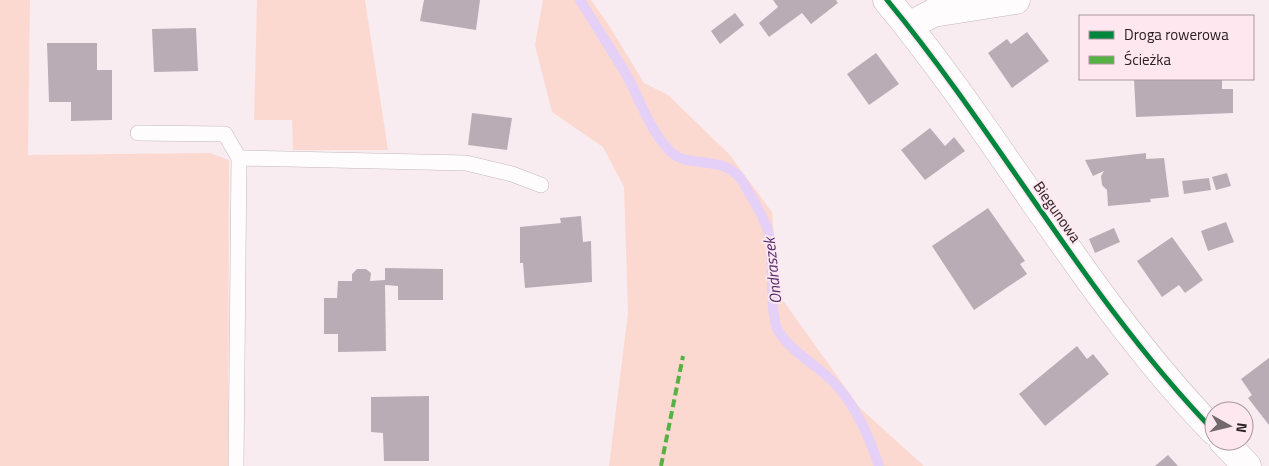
<svg xmlns="http://www.w3.org/2000/svg" width="1269" height="466" font-family="'Titillium Web',sans-serif">
<style>
.green{fill:#fbd9d0}
.lines{fill:none;stroke-linecap:round;stroke-linejoin:round}
.stream{stroke:#e5d0f8;stroke-width:10}
.building{fill:#baacb5}
.service-casing{stroke:#c3b8bc;stroke-width:16}
.minor-casing{stroke:#c3b8bc;stroke-width:29}
.service{stroke:#fefcfd;stroke-width:15}
.minor{stroke:#fefcfd;stroke-width:28}
.quiet{stroke:#56b145;stroke-width:4;stroke-dasharray:8 4;stroke-linecap:butt}
.cycleway-casing{stroke:#fee7ef;stroke-width:8}
.cycleway{stroke:#00873e;stroke-width:5}
.labels{text-anchor:middle;stroke-width:4;stroke-linejoin:round;paint-order:stroke}
.street-label{font-size:15px;fill:#2b2124;stroke:#fee7ef}
.water-label{font-size:16px;font-style:italic;fill:#513070;stroke:#fee7ef}
</style>
<rect width="100%" height="100%" fill="#f9ecf0"/>
<g class="green">
<path d="M 0,0 L 30,0 L 28,155 L 210,153 L 229,160 L 228,466 L 0,466 Z"/>
<path d="M 257,0 L 365,0 L 388,150 L 293,150 L 292,120 L 254,120 Z"/>
<path d="M 543,0 L 591,0 L 608,24 L 644,83 L 668,95 L 729,154 L 772,212 L 779,295 L 860,408 L 924,466 L 609,466 L 628,313 L 624,187 L 603,147 L 552,112 L 535,45 Z"/>
</g>
<g class="lines">
<path class="stream" d="M 580,0 C 595,25 611,49 626,74 C 640,99 650,132 671,152 C 689,170 726,152 744,184 C 752,198 764,216 768,231 C 775,255 768,316 779,332 C 794,355 820,366 837,386 C 857,409 870,438 879,466"/>
</g>
<g class="building">
<path d="M 424,0 L 480,0 L 476,30 L 420,21 Z"/>
<path d="M 773,0 L 836,0 L 838,3 L 811,24 L 802,13 L 769,37 L 759,23 L 778,7 Z"/>
<path d="M 735,13 L 744,25 L 720,44 L 711,31 Z"/>
<path d="M 196,28 L 198,71 L 154,72 L 152,29 Z"/>
<path d="M 1027,32 L 1049,61 L 1012,88 L 988,53 L 1007,39 L 1011,44 Z"/>
<path d="M 47,43 L 97,43 L 97,70 L 112,70 L 112,120 L 71,121 L 71,102 L 49,102 Z"/>
<path d="M 876,53 L 899,84 L 869,105 L 847,74 Z"/>
<path d="M 1134,79 L 1222,79 L 1222,89 L 1233,89 L 1233,113 L 1136,117 Z"/>
<path d="M 472,113 L 512,118 L 507,150 L 468,145 Z"/>
<path d="M 930,128 L 945,146 L 954,137 L 965,151 L 925,180 L 901,150 Z"/>
<path d="M 1146,153 L 1146,159 L 1164,158 L 1169,197 L 1150,199 L 1151,202 L 1108,206 L 1107,190 L 1102,185 L 1101,176 L 1104,171 L 1093,176 L 1085,160 Z"/>
<path d="M 1227,173 L 1231,186 L 1216,190 L 1212,177 Z"/>
<path d="M 1209,178 L 1211,190 L 1184,194 L 1182,181 Z"/>
<path d="M 988,208 L 1025,261 L 1020,264 L 1027,274 L 974,310 L 932,246 Z"/>
<path d="M 581,216 L 583,242 L 591,241 L 592,282 L 525,288 L 523,263 L 520,263 L 520,227 L 561,223 L 560,218 Z"/>
<path d="M 1226,222 L 1234,242 L 1208,251 L 1201,231 Z"/>
<path d="M 1114,228 L 1120,242 L 1095,253 L 1089,239 Z"/>
<path d="M 1172,237 L 1203,280 L 1185,293 L 1179,285 L 1162,297 L 1137,261 Z"/>
<path d="M 385,268 L 443,269 L 443,300 L 398,300 L 398,286 L 385,285 L 386,351 L 338,352 L 338,334 L 324,334 L 324,298 L 337,298 L 338,281 L 352,281 L 352,274 L 357,269 L 366,269 L 371,273 L 370,281 L 385,280 Z"/>
<path d="M 1077,346 L 1087,359 L 1093,354 L 1109,374 L 1045,426 L 1019,394 Z"/>
<path d="M 1269,358 L 1269,425 L 1248,398 L 1252,395 L 1241,379 Z"/>
<path d="M 429,396 L 429,461 L 384,461 L 383,433 L 371,432 L 371,397 Z"/>
<path d="M 1168,455 L 1178,466 L 1155,466 Z"/>
</g>
<g class="lines">
<defs>
<g id="service">
<path d="M 138,133 L 225,134 L 239,158 L 236,466"/>
<path d="M 239,158 L 466,163 L 512,174 L 541,185"/>
</g>
<g id="minor">
<path d="M 887,0 C 1002,139 1088,301 1214,431"/>
<path d="M 909,26 L 933,13 L 1016,0"/>
<path d="M 1223,441 L 1247,466"/>
</g>
</defs>
<use href="#service" class="service-casing"/>
<use href="#minor" class="minor-casing"/>
<use href="#service" class="service"/>
<use href="#minor" class="minor"/>
<path class="quiet" d="M 661,466 L 683,356"/>
<defs>
<path id="cycleway" d="M 887,0 C 1002,139 1088,301 1214,431"/>
</defs>
<use href="#cycleway" class="cycleway-casing"/>
<use href="#cycleway" class="cycleway"/>
</g>
<g class="labels">
<g class="street-label">
<text transform="translate(1057 212) rotate(55)" y="5">Biegunowa</text>
</g>
<g class="water-label">
<text transform="translate(772 271) rotate(-96)" y="6">Ondraszek</text>
</g>
</g>
<rect x="1079" y="15" width="175" height="65" fill="#fee7ef" stroke="#aa989e"/>
<rect x="1089" y="31" width="25" height="8" fill="#00873e" stroke="#aa989e"/>
<text x="1124" y="40" font-size="15" fill="#2b2124">Droga rowerowa</text>
<rect x="1089" y="56" width="25" height="8" fill="#56b145" stroke="#aa989e"/>
<text x="1124" y="65" font-size="15" fill="#2b2124">Ścieżka</text>
<g transform="translate(1229 426) rotate(98)"><circle r="24" fill="#fee7ef" stroke="#aa989e"/>
<path d="M0-4L9 19L0 12L-9 19Z" fill="#73686b"/>
<text y="-8" font-size="14" font-weight="bold" text-anchor="middle" fill="#2b2124">N</text>
</g>
</svg>
